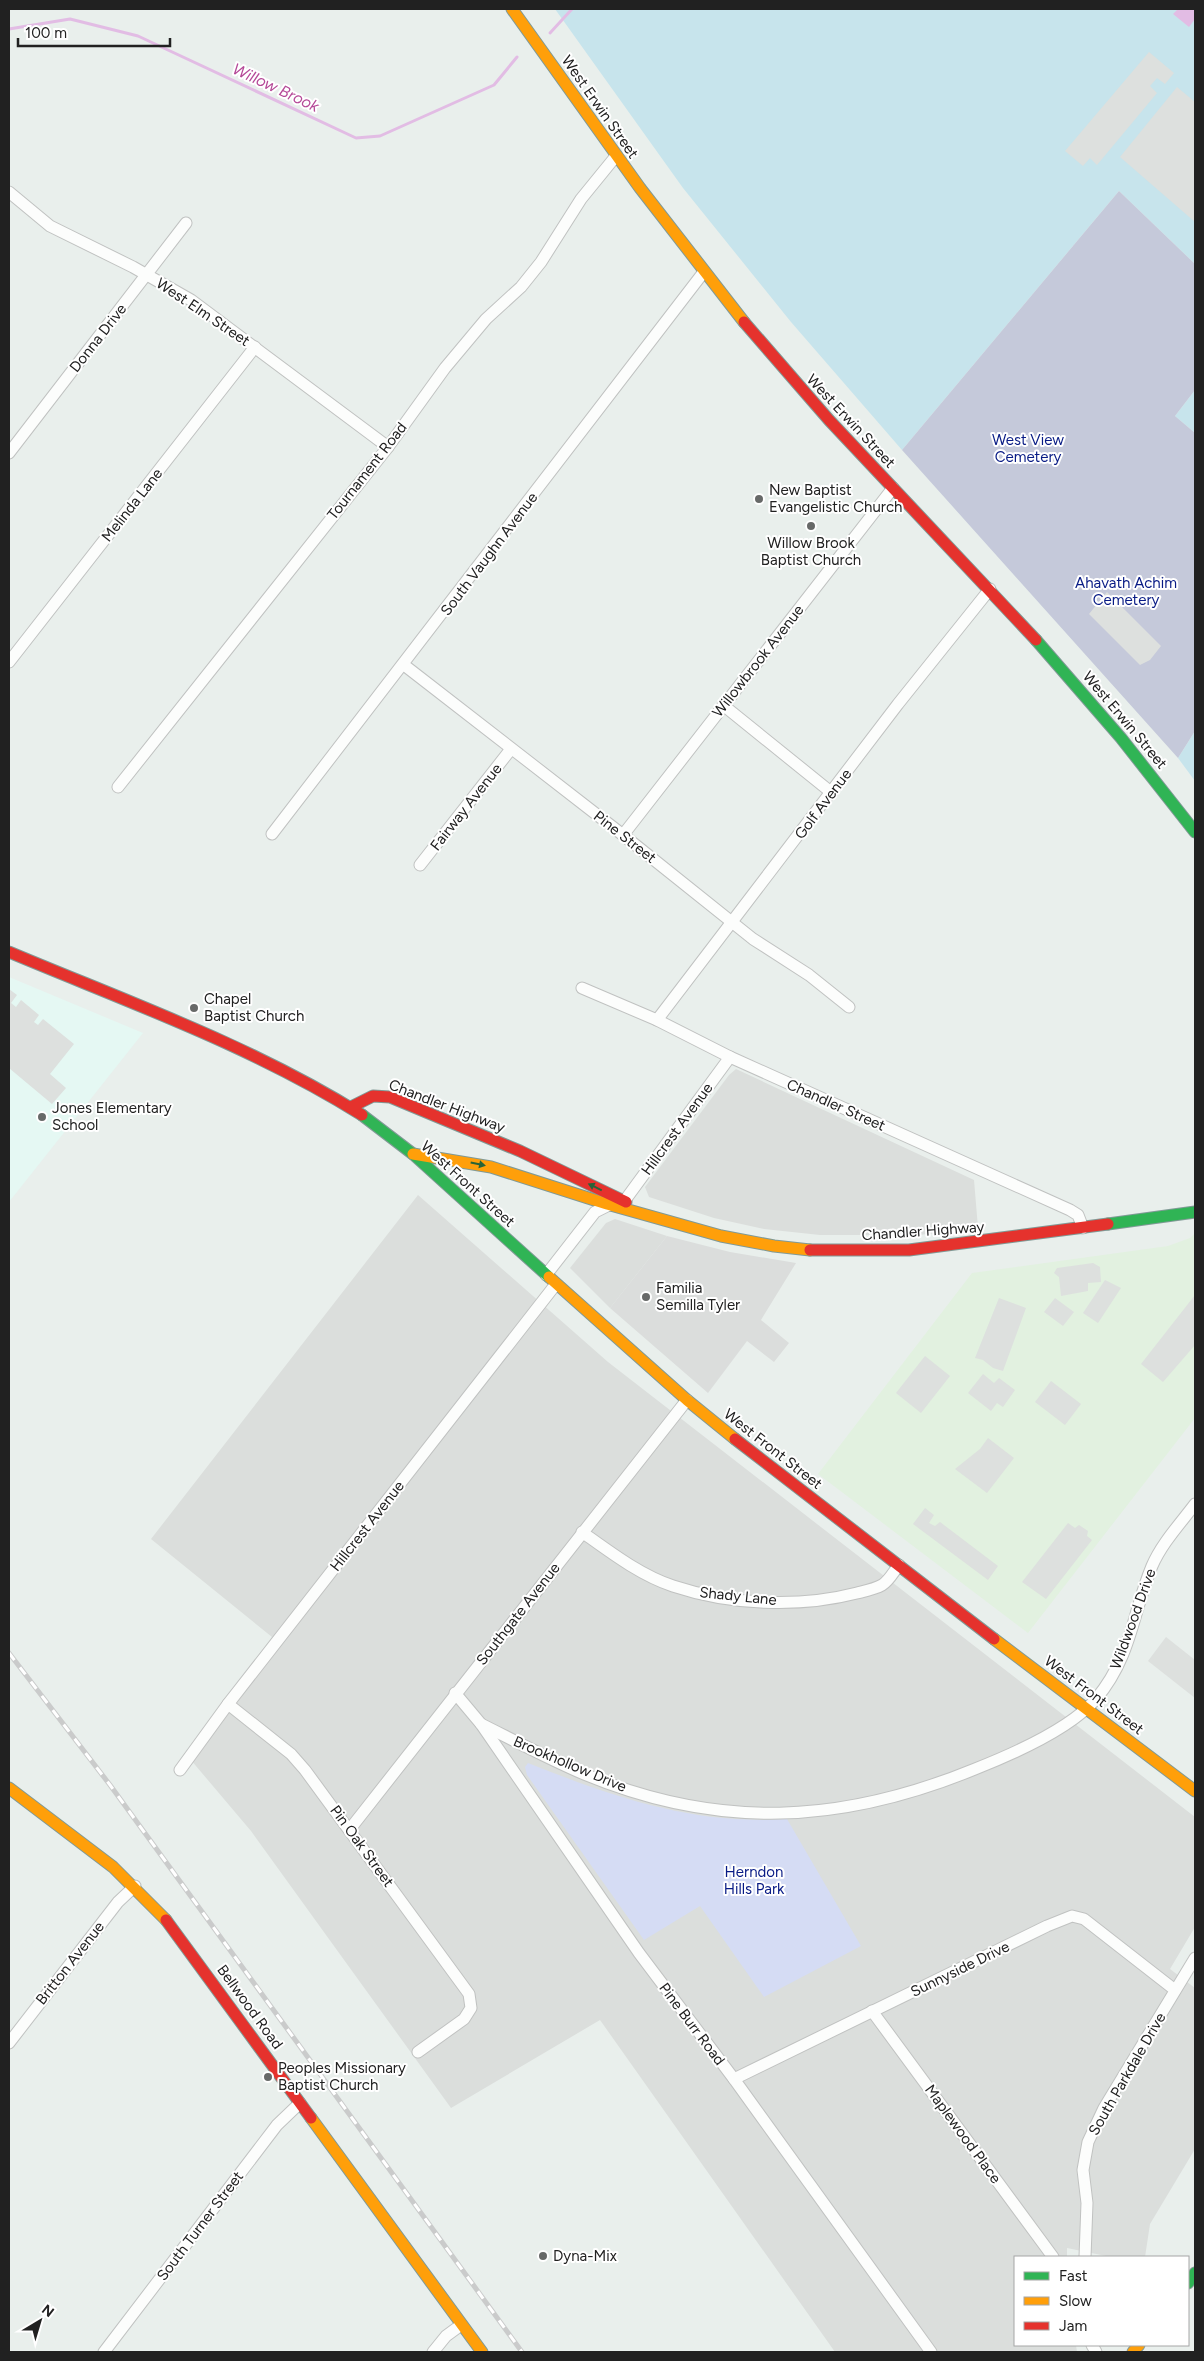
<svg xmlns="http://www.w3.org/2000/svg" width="1204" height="2361" font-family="Figtree,sans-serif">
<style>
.residential{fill:#dbdedc}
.commercial{fill:#e2f1e0}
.education{fill:#e5f8f3}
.religious{fill:#dbdddc}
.grass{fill:#c7e4ec}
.cemetery{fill:#c5c9da}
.park{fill:#d5dcf4}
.parking{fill:#dde0de}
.water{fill:#e2bce4}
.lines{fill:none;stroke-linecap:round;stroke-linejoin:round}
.stream{stroke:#e2bce4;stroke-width:3}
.street-casing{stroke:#c0c2c1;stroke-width:13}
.fast-casing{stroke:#809a96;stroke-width:13}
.slow-casing{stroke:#809a96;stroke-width:13}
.jam-casing{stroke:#809a96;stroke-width:13}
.street{stroke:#fcfdfc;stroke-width:11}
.fast{stroke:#30b455;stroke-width:11}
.slow{stroke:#ff9f0a;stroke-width:11}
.jam{stroke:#e5322d;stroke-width:11}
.rail-casing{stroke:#cacbcb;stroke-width:5}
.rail{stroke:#fff;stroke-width:3;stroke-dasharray:9;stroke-linecap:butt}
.oneway{fill:#286338}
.poi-dot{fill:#676968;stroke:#fff;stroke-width:2}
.labels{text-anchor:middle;stroke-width:4;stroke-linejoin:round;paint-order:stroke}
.street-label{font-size:15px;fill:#212121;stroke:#fff}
.park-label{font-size:15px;fill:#081b85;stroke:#fff}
.poi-label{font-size:15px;fill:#212121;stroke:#fff;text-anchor:start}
.water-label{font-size:16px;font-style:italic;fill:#b54998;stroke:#fff}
</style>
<rect width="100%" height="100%" fill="#e9efec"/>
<g class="residential">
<path d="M 736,1069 L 974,1180 L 978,1228 L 919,1235 L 820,1235 L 764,1229 L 714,1218 L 649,1197 L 645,1187 L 729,1075 Z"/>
<path d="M 418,1195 L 608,1362 L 1195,1817 L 1195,1927 L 1170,1969 L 1195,1988 L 1195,2149 L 1150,2224 L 1145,2257 L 1111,2257 L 1067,2248 L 1067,2257 L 1015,2257 L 1015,2345 L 1076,2345 L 1077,2352 L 835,2352 L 600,2020 L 451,2108 L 251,1831 L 185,1753 L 272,1637 L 151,1539 Z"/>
<path d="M 615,1219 L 667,1236 L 610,1308 L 570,1268 L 606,1223 Z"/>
</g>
<path class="commercial" d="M 1195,1233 L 1195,1418 L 1028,1633 L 818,1474 L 972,1273 L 1168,1246 L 1190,1238 Z"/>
<path class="education" d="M 9,977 L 143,1033 L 9,1202 Z"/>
<path class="religious" d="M 667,1236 L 730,1252 L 796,1263 L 761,1320 L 789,1343 L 774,1362 L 747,1341 L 708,1393 L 610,1308 Z"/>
<g class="grass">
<path d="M 555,9 L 1195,9 L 1195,264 L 1119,191 L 902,450 L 791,322 L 683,188 Z"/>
<path d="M 1195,390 L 1195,433 L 1175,416 Z"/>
<path d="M 1195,731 L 1195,781 L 1178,758 Z"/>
</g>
<path class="cemetery" d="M 1119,191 L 1195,264 L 1195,390 L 1175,416 L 1195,433 L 1195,731 L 1178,758 L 902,450 Z"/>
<path class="park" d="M 528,1763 C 614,1797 692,1825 787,1819 L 861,1946 L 764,1997 L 700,1906 L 644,1940 L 527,1775 L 525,1767 Z"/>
<g class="parking">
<path d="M 1149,52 L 1174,73 L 1165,84 L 1157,78 L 1150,86 L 1157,93 L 1097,165 L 1090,158 L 1083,166 L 1065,151 Z"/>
<path d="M 1177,87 L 1195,102 L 1195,222 L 1120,157 Z"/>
<path d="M 1107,592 L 1161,646 L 1150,660 L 1140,665 L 1089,614 Z"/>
<path d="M 9,989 L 17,995 L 11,1003 L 16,1007 L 21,1000 L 39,1015 L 34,1022 L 38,1025 L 43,1019 L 74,1044 L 50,1074 L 66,1088 L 52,1104 L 9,1068 Z"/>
<path d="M 1093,1263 L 1100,1267 L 1101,1282 L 1088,1283 L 1088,1291 L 1061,1296 L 1059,1277 L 1054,1273 L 1057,1268 Z"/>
<path d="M 1105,1280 L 1121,1288 L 1098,1323 L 1083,1313 Z"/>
<path d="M 1195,1295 L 1195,1345 L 1163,1382 L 1141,1364 Z"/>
<path d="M 999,1298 L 1026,1308 L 1003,1371 L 993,1368 L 983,1360 L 975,1358 Z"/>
<path d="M 1055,1298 L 1074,1312 L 1063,1326 L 1044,1312 Z"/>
<path d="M 925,1356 L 950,1376 L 921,1413 L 896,1393 Z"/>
<path d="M 983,1374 L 994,1383 L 999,1378 L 1015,1390 L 1003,1407 L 997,1403 L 991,1411 L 968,1393 Z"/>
<path d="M 1051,1381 L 1081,1404 L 1065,1425 L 1035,1402 Z"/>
<path d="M 988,1438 L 1014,1458 L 987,1493 L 955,1469 L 980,1449 Z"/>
<path d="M 925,1508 L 934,1515 L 929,1523 L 935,1526 L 940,1522 L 998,1566 L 988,1580 L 913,1524 Z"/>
<path d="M 1068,1523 L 1075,1528 L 1079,1525 L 1088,1531 L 1087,1536 L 1092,1540 L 1046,1599 L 1022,1582 Z"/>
<path d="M 1166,1637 L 1195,1660 L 1195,1698 L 1148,1661 Z"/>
</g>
<path class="water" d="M 1178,9 L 1195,9 L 1195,19 L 1189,27 L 1173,14 Z"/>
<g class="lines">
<g class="stream">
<path d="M 9,29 L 70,19 L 138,36 L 356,138 L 380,136 L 494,85 L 517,57"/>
<path d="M 550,33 L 572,9"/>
</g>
<defs>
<g id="street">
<path d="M 9,192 L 50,226 L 133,267 L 191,300 L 388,447"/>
<path d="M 9,453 L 186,223"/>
<path d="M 9,662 L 255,347"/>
<path d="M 404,665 L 623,835 L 753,939 L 809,975 L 849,1007"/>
<path d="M 723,705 L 832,793"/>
<path d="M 118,787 L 388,447 L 445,368 L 486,319 L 521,287 L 541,262 L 581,199 L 616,156"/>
<path d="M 272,834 L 703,273"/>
<path d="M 623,835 L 893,488"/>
<path d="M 420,865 L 511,749"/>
<path d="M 582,988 L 657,1020 L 730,1057 L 1070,1210 L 1078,1215 L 1083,1228"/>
<path d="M 657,1020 L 898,704 L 990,589"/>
<path d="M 620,1207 L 730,1057"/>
<path d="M 546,1275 L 595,1212 L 611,1204"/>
<path d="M 582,1532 C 610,1552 640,1575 673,1586 C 730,1605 799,1608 857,1593 C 865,1591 875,1589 882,1585 C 889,1581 894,1571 899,1565"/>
<path d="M 455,1693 L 481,1724 L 639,1953 L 734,2079 L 931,2352"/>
<path d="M 228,1704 L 291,1754 L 305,1770 L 469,1994 L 471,2008 L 464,2019 L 418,2052"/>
<path d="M 481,1724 C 515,1741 549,1759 584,1774 C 719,1830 841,1824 975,1769 C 1013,1754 1070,1729 1096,1699 C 1132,1656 1132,1614 1152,1566 C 1162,1543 1180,1524 1195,1504"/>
<path d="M 180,1770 L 228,1704 L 556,1284"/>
<path d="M 350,1829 L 687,1400"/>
<path d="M 872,2011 L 1053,2257"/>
<path d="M 9,2043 L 118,1902 L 135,1886"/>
<path d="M 734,2079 L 1047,1926 L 1072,1916 L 1084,1919 L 1175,1990"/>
<path d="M 1085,2257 L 1087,2203 L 1083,2170 L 1088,2142 L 1104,2108 L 1195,1958"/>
<path d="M 1092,2345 L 1096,2352"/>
<path d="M 104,2352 L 277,2125 L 300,2103"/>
<path d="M 433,2352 L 446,2336 L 461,2325"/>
</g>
<g id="fast">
<path d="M 1036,640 L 1121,738 L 1195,832"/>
<path d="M 362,1115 L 413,1154 L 549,1277"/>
<path d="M 1108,1224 L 1195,1212"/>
<path d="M 1188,2283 L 1195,2273"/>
</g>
<g id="slow">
<path d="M 512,9 L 640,188 L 744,322"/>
<path d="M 413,1154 L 491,1167 L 607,1204 L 721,1236 L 774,1246 L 810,1250"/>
<path d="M 549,1277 L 687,1400 L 735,1439"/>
<path d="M 994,1639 L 1195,1791"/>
<path d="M 9,1788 L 113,1867 L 166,1920"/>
<path d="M 311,2118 L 482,2352"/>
<path d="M 1133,2352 L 1139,2345"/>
</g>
<g id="jam">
<path d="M 744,322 L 829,420 L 1036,640"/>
<path d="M 9,952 C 128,1002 252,1046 362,1115"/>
<path d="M 351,1107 L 373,1096 L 390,1097 L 520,1151 L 626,1202"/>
<path d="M 810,1250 L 909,1250 L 1108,1224"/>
<path d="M 735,1439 L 994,1639"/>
<path d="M 166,1920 L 311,2118"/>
</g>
</defs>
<use href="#street" class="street-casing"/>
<use href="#fast" class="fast-casing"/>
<use href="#slow" class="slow-casing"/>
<use href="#jam" class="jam-casing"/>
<use href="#street" class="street"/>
<use href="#fast" class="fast"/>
<use href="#slow" class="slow"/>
<use href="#jam" class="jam"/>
<defs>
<path id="rail" d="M 9,1653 L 110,1785 L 522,2352"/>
</defs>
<use href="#rail" class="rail-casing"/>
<use href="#rail" class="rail"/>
</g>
<defs><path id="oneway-solid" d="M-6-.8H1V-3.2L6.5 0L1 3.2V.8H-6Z" transform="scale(1.25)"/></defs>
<g class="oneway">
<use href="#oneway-solid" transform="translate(478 1164) rotate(12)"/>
<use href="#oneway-solid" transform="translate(595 1187) rotate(-154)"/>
</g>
<g class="poi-dot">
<circle cx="759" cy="499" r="5"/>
<circle cx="811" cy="526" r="5"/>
<circle cx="194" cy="1008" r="5"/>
<circle cx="42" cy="1117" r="5"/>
<circle cx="646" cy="1297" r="5"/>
<circle cx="268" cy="2077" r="5"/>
<circle cx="543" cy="2256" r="5"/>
</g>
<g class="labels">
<g class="street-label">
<text transform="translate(600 107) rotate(55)" y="5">West Erwin Street</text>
<text transform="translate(203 312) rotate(34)" y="5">West Elm Street</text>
<text transform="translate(98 338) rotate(-52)" y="5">Donna Drive</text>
<text transform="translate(851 421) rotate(47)" y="5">West Erwin Street</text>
<text transform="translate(367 471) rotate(-52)" y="5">Tournament Road</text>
<text transform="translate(132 505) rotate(-52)" y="5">Melinda Lane</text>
<text transform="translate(489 554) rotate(-53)" y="5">South Vaughn Avenue</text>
<text transform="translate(758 661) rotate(-52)" y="5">Willowbrook Avenue</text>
<text transform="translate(1125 720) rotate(50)" y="5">West Erwin Street</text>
<text transform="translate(823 804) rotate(-53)" y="5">Golf Avenue</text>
<text transform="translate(466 807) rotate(-52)" y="5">Fairway Avenue</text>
<text transform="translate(625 837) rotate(38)" y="5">Pine Street</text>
<text transform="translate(836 1105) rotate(24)" y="5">Chandler Street</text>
<text transform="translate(447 1106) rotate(21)" y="5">Chandler Highway</text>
<text transform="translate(677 1129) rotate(-54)" y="5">Hillcrest Avenue</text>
<text transform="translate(468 1184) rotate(42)" y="5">West Front Street</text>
<text transform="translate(923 1231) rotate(-4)" y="5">Chandler Highway</text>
<text transform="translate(773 1449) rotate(38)" y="5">West Front Street</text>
<text transform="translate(367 1526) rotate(-52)" y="5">Hillcrest Avenue</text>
<text transform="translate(738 1596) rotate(6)" y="5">Shady Lane</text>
<text transform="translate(518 1614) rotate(-52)" y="5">Southgate Avenue</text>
<text transform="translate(1133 1619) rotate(-70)" y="5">Wildwood Drive</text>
<text transform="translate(1094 1695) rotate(37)" y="5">West Front Street</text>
<text transform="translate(570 1764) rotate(23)" y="5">Brookhollow Drive</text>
<text transform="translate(362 1846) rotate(54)" y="5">Pin Oak Street</text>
<text transform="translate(70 1963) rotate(-52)" y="5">Britton Avenue</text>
<text transform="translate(960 1969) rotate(-26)" y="5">Sunnyside Drive</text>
<text transform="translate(250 2007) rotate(54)" y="5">Bellwood Road</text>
<text transform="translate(692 2024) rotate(53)" y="5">Pine Burr Road</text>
<text transform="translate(1127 2074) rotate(-60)" y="5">South Parkdale Drive</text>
<text transform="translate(963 2134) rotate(54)" y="5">Maplewood Place</text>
<text transform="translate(200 2226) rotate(-53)" y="5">South Turner Street</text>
</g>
<g class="park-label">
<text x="1028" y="445">West View<tspan x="1028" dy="17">Cemetery</tspan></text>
<text x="1126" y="588">Ahavath Achim<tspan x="1126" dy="17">Cemetery</tspan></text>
<text x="754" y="1877">Herndon<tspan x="754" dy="17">Hills Park</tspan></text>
</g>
<g class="poi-label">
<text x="769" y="495">New Baptist<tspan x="769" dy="17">Evangelistic Church</tspan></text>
<text x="811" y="548" text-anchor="middle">Willow Brook<tspan x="811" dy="17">Baptist Church</tspan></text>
<text x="204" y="1004">Chapel<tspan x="204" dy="17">Baptist Church</tspan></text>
<text x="52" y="1113">Jones Elementary<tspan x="52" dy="17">School</tspan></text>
<text x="656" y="1293">Familia<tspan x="656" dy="17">Semilla Tyler</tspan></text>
<text x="278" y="2073">Peoples Missionary<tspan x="278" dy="17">Baptist Church</tspan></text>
<text x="553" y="2261">Dyna-Mix</text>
</g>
<g class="water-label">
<text transform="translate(276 87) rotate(25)" y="6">Willow Brook</text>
</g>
</g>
<rect width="1204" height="2361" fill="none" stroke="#212121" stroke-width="20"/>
<rect x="1014" y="2256" width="175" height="90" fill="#ffffff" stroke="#a6a6a6"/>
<rect x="1024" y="2272" width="25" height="8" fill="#30b455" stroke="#a6a6a6"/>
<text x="1059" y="2281" font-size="15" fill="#212121">Fast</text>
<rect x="1024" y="2297" width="25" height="8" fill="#ff9f0a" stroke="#a6a6a6"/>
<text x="1059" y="2306" font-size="15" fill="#212121">Slow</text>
<rect x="1024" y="2322" width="25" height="8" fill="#e5322d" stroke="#a6a6a6"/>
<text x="1059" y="2331" font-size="15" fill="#212121">Jam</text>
<g transform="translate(40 2321) rotate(38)" stroke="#ffffff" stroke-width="4" paint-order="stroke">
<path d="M0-4L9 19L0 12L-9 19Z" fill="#212121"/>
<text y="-8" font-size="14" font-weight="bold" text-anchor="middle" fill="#212121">N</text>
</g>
<path d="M18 38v8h152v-8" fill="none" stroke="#212121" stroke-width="2.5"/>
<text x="25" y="38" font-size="15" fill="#212121" stroke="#ffffff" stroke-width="4" paint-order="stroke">100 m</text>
</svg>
